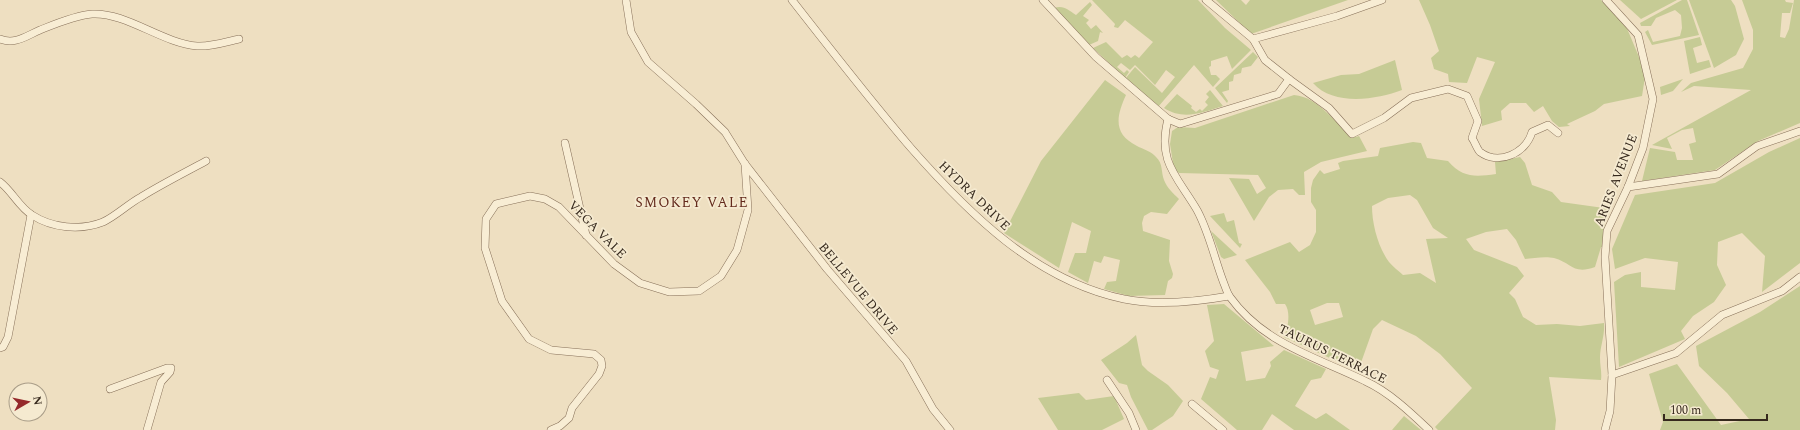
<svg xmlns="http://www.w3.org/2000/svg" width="1800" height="430" font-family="Spectral,serif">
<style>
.green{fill:#c6cb95;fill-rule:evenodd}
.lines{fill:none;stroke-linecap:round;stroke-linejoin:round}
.street-casing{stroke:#877059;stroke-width:8}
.street{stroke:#f8edd4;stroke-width:7}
.labels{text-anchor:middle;stroke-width:3.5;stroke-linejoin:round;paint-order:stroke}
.street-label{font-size:13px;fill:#36291d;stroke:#f5ead0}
.neighbourhood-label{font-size:14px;letter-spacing:1px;fill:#632a1c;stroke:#f5ead0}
</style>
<rect width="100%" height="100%" fill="#eedfc1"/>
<g class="green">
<path d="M 1092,0 L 1198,0 L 1225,28 L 1251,50 L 1232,69 L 1227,56 L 1211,61 L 1211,66 L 1209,67 L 1211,75 L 1216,75 L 1220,79 L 1213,87 L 1194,65 L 1158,107 L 1125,79 L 1135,67 L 1162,93 L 1175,77 L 1166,70 L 1155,85 L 1135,65 L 1130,70 L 1121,63 L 1117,67 L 1124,73 L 1127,70 L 1129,72 L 1125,78 L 1093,48 L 1106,42 L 1122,58 L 1127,55 L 1131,58 L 1135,55 L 1139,58 L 1153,42 L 1125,20 L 1118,28 L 1114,27 L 1115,24 Z"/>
<path d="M 1216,0 L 1241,0 L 1246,5 L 1250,0 L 1348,0 L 1251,34 Z"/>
<path d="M 1419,0 L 1601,0 L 1626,26 L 1639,57 L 1645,77 L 1642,96 L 1604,104 L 1595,111 L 1567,124 L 1570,126 L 1559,127 L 1552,121 L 1543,106 L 1534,112 L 1526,103 L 1510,103 L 1501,111 L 1502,120 L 1482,126 L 1479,99 L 1495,62 L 1477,57 L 1467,83 L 1449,82 L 1448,74 L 1434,69 L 1431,58 L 1439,51 L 1430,25 Z"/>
<path d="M 1620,0 L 1677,0 L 1641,19 Z"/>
<path d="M 1682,0 L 1687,0 L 1699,35 L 1652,45 L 1645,32 L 1648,30 L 1653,42 L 1680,36 L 1682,28 L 1681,15 L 1675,10 L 1656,18 L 1651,26 L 1641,26 L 1640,23 Z"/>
<path d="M 1689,0 L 1731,0 L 1735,6 L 1744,39 L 1736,55 L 1714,68 Z"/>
<path d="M 1742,0 L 1785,0 L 1786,2 L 1793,3 L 1790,13 L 1782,13 L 1780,37 L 1785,38 L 1789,29 L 1794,0 L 1800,0 L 1800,123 L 1758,141 L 1715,170 L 1642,181 L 1650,148 L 1675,152 L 1677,160 L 1693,160 L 1689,144 L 1696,142 L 1693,128 L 1682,130 L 1667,138 L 1672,149 L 1652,145 L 1751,90 L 1694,86 L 1681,92 L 1691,83 L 1743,68 L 1753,49 L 1753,30 Z"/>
<path d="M 1090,2 L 1092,5 L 1083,16 L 1089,20 L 1086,23 L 1091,29 L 1096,25 L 1103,33 L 1100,32 L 1098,41 L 1089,45 L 1054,8 C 1064,5 1068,10 1076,15 Z"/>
<path d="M 1700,37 L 1702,45 L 1693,48 L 1697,63 L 1709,60 L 1711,67 L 1690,74 L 1684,41 Z"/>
<path d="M 1253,52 L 1258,57 L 1251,66 L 1242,68 L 1241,73 L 1234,75 L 1233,81 L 1229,82 L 1229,90 L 1222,92 L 1228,101 L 1227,103 L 1215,88 Z"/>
<path d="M 1395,60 L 1402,90 C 1376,100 1333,106 1313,83 L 1341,75 L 1359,74 Z"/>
<path d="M 1683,79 L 1673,91 L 1661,95 L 1660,87 Z"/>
<path d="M 1105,80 L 1126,95 C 1116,117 1113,134 1137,146 C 1143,149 1152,152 1156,157 C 1163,163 1161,172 1164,180 C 1167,188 1173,193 1179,199 L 1167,214 L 1151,212 L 1144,216 L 1142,223 L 1143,231 L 1170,240 L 1169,261 L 1173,274 L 1172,278 L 1168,281 L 1165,295 L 1129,296 L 1104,289 L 1107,282 L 1116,281 L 1120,260 L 1104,256 L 1101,263 L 1094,261 L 1088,283 L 1068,272 L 1075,253 L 1086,253 L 1091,231 L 1072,222 L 1059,268 L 1004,233 L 1041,161 Z"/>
<path d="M 1210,90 L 1223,106 C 1203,112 1184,121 1164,108 L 1177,94 L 1192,106 L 1191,108 L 1196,112 L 1200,109 L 1202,111 L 1208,105 L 1205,102 L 1209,97 L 1206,94 Z"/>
<path d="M 1294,95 C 1320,97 1334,125 1356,137 L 1359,136 L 1367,151 L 1321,162 L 1304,172 L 1305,195 L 1299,195 L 1293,189 L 1278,190 L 1269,197 L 1254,221 L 1229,178 L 1249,179 L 1257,194 L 1266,188 L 1258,175 L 1179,173 L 1174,170 L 1170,144 L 1172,131 L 1178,127 L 1195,128 Z"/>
<path d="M 1800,138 L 1800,263 L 1762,292 L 1765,256 L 1742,233 L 1718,242 L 1717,265 L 1726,285 L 1714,302 L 1693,316 L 1681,331 L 1685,339 L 1619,367 L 1614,282 L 1625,275 L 1641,272 L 1641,287 L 1675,290 L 1678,262 L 1645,258 L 1615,269 L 1612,249 L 1635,195 L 1715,183 L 1769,152 Z"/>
<path d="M 1413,142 L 1421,143 L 1427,158 L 1448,161 C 1463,178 1475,177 1496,174 L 1495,162 L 1520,157 L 1525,163 L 1532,185 L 1552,192 L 1561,202 L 1611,209 C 1604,222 1602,232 1606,247 L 1601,247 L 1595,267 C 1573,275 1572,263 1554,258 C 1546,256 1533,258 1525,259 L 1516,240 L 1507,229 L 1486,232 L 1466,239 L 1474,250 L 1517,267 L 1524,276 L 1509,293 L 1515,299 L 1523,317 L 1536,325 L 1557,324 L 1580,326 L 1604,323 C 1605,336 1600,346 1600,358 C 1600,366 1602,372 1601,380 L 1549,377 L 1556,420 L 1555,430 L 1438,430 L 1435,427 L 1472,388 L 1440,354 L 1416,336 L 1382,320 L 1373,329 L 1358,371 L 1284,337 C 1288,328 1291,312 1285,304 L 1276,304 L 1270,292 L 1245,260 L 1290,242 L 1299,252 L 1310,245 L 1316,232 L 1316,210 L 1311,202 L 1311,188 L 1313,180 L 1320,170 L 1324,174 L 1340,169 L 1338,163 L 1343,161 L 1378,156 L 1380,148 ZM 1410,195 L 1417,200 L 1433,228 L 1448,238 L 1426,239 L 1436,283 L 1420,273 L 1403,275 C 1399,271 1393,267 1389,262 C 1378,247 1372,224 1372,206 L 1388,198 ZM 1327,303 L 1339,303 L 1343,317 L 1315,325 L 1310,310 Z"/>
<path d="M 1224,213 L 1227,222 L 1234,220 L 1239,243 L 1242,244 L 1240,248 L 1210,216 Z"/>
<path d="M 1211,231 L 1237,255 L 1224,259 L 1221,257 Z"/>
<path d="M 1800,286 L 1800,430 L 1660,430 L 1663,422 L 1649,374 L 1677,364 L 1721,425 L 1749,419 L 1727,393 L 1699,366 L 1696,346 L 1760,312 Z"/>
<path d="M 1224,304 L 1274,346 L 1241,352 L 1246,381 L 1265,378 L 1271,366 L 1270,362 L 1284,350 L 1326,369 L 1321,378 L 1311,380 L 1295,406 L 1316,419 L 1326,413 L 1350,430 L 1294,430 L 1272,414 L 1262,430 L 1237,430 L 1201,399 L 1210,377 L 1216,379 L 1219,370 L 1210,367 L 1205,351 L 1214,341 L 1207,305 Z"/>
<path d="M 1136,335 L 1142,365 L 1148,371 L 1168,385 L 1183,401 L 1173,416 L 1152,430 L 1148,430 L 1131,397 L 1127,385 L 1119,383 L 1101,360 L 1127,343 Z"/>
<path d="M 1079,393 L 1086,400 L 1114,396 L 1124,419 L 1102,430 L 1058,430 L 1038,398 Z"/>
<path d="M 1404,416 L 1421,430 L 1392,430 Z"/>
</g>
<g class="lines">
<defs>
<g id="street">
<path d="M 626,0 L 631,32 L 648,62 L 696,104 L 725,132 L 745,164 L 827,269 L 906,361 L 933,409 L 950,430"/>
<path d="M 792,0 C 831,50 870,100 911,148 C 968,213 1036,281 1124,299 C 1158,306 1195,302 1229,296"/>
<path d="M 1043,0 L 1096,57 L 1168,119 L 1180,124 L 1278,94 L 1289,79 L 1265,60 L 1253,39"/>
<path d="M 1206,0 L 1253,39 L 1337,16 L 1382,0"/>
<path d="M 0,39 C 15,45 26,36 40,30 C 55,24 76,15 92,14 C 126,12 162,43 197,46 C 211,47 225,42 239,39"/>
<path d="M 1289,79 L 1329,108 L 1352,134 L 1384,118 L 1411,98 L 1448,89 L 1467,96 L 1478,121 L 1472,138 C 1475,142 1477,149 1480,152 C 1499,166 1526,153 1532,132 L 1548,125 L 1558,133"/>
<path d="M 1168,119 C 1157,162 1177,176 1197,210 C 1209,232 1214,257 1223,281 C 1225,286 1227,293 1230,297 C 1264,344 1316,357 1365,381 C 1389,392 1410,412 1429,430"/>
<path d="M 565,143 L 586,235"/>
<path d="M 0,182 C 12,191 19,207 32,215 C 52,228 80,231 103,222 C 116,216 128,204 141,197 C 162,184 184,173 206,161"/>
<path d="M 1628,187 L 1718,174 L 1757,146 L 1800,131"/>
<path d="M 0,348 L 3,347 L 8,337 L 31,215"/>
<path d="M 1612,375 L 1676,353 L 1722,315 L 1782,291 L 1800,277"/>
<path d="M 1107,380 L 1129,413 L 1136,430"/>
<path d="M 110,389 L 167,368 L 171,368 L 170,372 L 161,382 L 147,430"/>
<path d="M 1192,404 L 1223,430"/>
<path d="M 551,430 L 560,426 L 569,418 L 572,408 L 599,374 L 602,366 L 601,360 L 594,354 L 551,350 L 529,339 L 502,301 L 485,248 L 486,219 L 496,204 L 530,196 L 545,199 L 559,207 L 614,264 L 640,283 L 669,292 L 699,291 L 721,276 L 737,250 L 748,210 L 745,164"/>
<path d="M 1605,430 L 1610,411 L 1612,375 L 1605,257 L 1607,231 L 1628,187 L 1643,148 L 1653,99 L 1638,35 L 1606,0"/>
</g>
</defs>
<use href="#street" class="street-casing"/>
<use href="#street" class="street"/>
</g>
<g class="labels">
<g class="street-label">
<text transform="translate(1615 180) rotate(-69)" y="5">ARIES AVENUE</text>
<text transform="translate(975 195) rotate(44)" y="5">HYDRA DRIVE</text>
<text transform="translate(598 229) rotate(45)" y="5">VEGA VALE</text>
<text transform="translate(859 288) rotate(50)" y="5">BELLEVUE DRIVE</text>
<text transform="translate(1333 353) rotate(26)" y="5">TAURUS TERRACE</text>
</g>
<g class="neighbourhood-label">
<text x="692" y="207">SMOKEY VALE</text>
</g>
</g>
<g transform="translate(28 402) rotate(81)"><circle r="19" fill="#f5ead0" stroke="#a99d88"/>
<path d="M0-3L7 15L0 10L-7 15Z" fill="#95292b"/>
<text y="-6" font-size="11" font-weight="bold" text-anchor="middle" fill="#36291d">N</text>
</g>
<path d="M1664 414v6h103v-6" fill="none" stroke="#36291d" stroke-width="2"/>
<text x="1670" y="414" font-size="12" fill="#36291d" stroke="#f5ead0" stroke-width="3" paint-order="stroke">100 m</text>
</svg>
